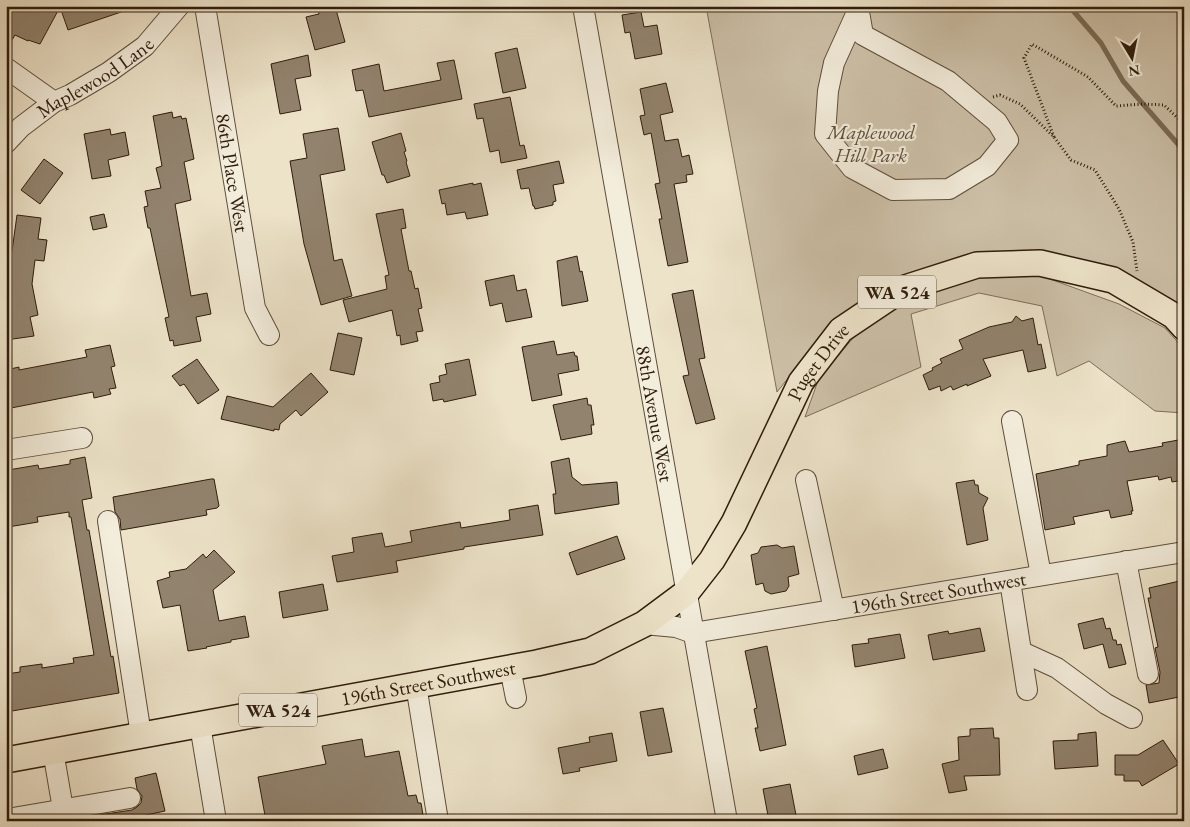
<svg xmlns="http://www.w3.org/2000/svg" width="1190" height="827" font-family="'EB Garamond',serif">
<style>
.green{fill:#cdc1a9;stroke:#7e6e5a}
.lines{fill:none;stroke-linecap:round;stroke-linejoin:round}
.stream{stroke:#7a6b57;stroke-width:5}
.building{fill:#92836e;stroke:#2f1c0c}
.minor-casing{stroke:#5e4e3b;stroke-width:22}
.major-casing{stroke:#2f1c0c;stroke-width:28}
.path{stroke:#2f1c0c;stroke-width:3;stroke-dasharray:1 2.5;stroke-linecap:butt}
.minor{stroke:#f3eddc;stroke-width:20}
.major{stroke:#ede3c9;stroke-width:25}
.labels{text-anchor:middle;stroke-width:4.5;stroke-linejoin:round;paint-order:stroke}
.shield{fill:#f3eddc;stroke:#6a5b4a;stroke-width:1}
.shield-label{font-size:19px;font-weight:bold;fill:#2f1c0c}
.street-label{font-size:20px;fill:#2f1c0c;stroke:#f3eddc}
.park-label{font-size:20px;font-style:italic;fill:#5e4e3b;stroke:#f3eddc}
</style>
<rect width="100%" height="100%" fill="#ede3c9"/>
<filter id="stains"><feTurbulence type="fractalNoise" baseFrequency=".004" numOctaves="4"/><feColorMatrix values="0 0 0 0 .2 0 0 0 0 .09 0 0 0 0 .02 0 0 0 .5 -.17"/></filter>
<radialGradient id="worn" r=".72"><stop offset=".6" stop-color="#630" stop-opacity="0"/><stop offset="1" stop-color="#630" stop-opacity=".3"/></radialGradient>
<g class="green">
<path d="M 706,6 L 1184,6 L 1184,312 L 1051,255 L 834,321 L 777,392 Z"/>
<path d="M 1036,274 L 1119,304 L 1165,328 L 1184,349 L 1184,413 L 1155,411 L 1089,361 L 1057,376 L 1042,306 L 979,293 L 911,314 L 921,367 L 805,417 L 819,378 L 854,337 L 893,305 L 979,275 Z"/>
</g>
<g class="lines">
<path class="stream" d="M 1069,6 L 1101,43 L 1123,81 L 1184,151"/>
</g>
<g class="building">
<path d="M 6,6 L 130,6 L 130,9 L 68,30 L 60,7 L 40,44 L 28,40 L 28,41 L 15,35 L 6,50 Z"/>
<path d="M 331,6 L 335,6 L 345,42 L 315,50 L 306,17 L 319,14 L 318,10 Z"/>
<path d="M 641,12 L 644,27 L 657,25 L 662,54 L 635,59 L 630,32 L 625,33 L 622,15 Z"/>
<path d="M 517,48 L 526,88 L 503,93 L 495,53 Z"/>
<path d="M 308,55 L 311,76 L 295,79 L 301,110 L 280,114 L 271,64 Z"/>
<path d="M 454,60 L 462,99 L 369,117 L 363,90 L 356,91 L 352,70 L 379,64 L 384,91 L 441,80 L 437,63 Z"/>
<path d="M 666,83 L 673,112 L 660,115 L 665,141 L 678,139 L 682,157 L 689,155 L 693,174 L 686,175 L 687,182 L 674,184 L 688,262 L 668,266 L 659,219 L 662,219 L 655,184 L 660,183 L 651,133 L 644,135 L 640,116 L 645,115 L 640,89 Z"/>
<path d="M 510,97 L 520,146 L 524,145 L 527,158 L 501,163 L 499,150 L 490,152 L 483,118 L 477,119 L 474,104 Z"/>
<path d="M 172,112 L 173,118 L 181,116 L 182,119 L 186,118 L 194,159 L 184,162 L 191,200 L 175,204 L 191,296 L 207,293 L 211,314 L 196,317 L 201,341 L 174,346 L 173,340 L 170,341 L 165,318 L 169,317 L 150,228 L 148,228 L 144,207 L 148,206 L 145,191 L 161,188 L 156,168 L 162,166 L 153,116 Z"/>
<path d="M 338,128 L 345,170 L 320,175 L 334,261 L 342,259 L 352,296 L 321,305 L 304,244 L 290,161 L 307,158 L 303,134 Z"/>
<path d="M 110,129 L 111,135 L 125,132 L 129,155 L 108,160 L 111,176 L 92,179 L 84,134 Z"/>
<path d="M 401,133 L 406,151 L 404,152 L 407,161 L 406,162 L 410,176 L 387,183 L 384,175 L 382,175 L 372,142 Z"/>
<path d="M 44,159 L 63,173 L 40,204 L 21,190 Z"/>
<path d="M 559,161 L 564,183 L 553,185 L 556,201 L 553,202 L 553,205 L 535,209 L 534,206 L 533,206 L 529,188 L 521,189 L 517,170 Z"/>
<path d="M 473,183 L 473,185 L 481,183 L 488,215 L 467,219 L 465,212 L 447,215 L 445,203 L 442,204 L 439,190 Z"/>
<path d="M 403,209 L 406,228 L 401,229 L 409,271 L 411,271 L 415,289 L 418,288 L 422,308 L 418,309 L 423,331 L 416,332 L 418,341 L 401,345 L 400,335 L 397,336 L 392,310 L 349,322 L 343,300 L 387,289 L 385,276 L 389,275 L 376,214 Z"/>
<path d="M 104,214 L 107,227 L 93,230 L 90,217 Z"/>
<path d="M 17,215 L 41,218 L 38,239 L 47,240 L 44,261 L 35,260 L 32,284 L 38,315 L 30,317 L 34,336 L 6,340 L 6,267 L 9,251 L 12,251 Z"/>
<path d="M 577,256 L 580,272 L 582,271 L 588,301 L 562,306 L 557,261 Z"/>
<path d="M 514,275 L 517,291 L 526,289 L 532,317 L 506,322 L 502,303 L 490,306 L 485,281 Z"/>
<path d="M 693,290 L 705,358 L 699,359 L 715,419 L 696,424 L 683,376 L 689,375 L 672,294 Z"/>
<path d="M 1016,316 L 1022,321 L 1033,318 L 1038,345 L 1041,344 L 1046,368 L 1028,372 L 1023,350 L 983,359 L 991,376 L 967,386 L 967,384 L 953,390 L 951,386 L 941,391 L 940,386 L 929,390 L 923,375 L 933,370 L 932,368 L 942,363 L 940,359 L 963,349 L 959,340 L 989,327 L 1012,322 Z"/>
<path d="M 338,333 L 362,338 L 354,375 L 330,370 Z"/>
<path d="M 554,341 L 557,355 L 574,352 L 575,356 L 577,356 L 579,370 L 558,374 L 562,395 L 532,401 L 522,347 Z"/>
<path d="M 110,345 L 115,366 L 111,367 L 116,388 L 109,389 L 111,394 L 94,398 L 93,392 L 6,409 L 6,370 L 19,367 L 19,370 L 87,357 L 85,350 Z"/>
<path d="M 197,359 L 219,390 L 198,404 L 184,384 L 180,386 L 172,376 Z"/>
<path d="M 469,359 L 476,395 L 444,402 L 443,399 L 433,401 L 430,384 L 440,382 L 439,376 L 447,374 L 445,364 Z"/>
<path d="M 311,373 L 328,392 L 301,416 L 296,410 L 280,424 L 279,430 L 274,429 L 274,431 L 221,419 L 227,396 L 273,407 Z"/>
<path d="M 587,398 L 588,405 L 591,405 L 594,425 L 591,425 L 592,434 L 561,440 L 553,405 Z"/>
<path d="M 1184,439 L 1184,480 L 1172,482 L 1171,477 L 1159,480 L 1158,476 L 1127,481 L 1133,511 L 1131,511 L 1132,514 L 1111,518 L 1109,510 L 1073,517 L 1075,524 L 1045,530 L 1036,474 L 1079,465 L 1079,461 L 1107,456 L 1107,445 L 1125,441 L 1129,452 L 1163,446 L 1162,443 Z"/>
<path d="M 85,457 L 92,498 L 82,500 L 87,530 L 89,530 L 111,657 L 113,656 L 119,693 L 6,712 L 6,674 L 20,672 L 20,667 L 42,664 L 42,668 L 74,663 L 73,658 L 94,655 L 71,517 L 69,517 L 69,512 L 37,517 L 38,522 L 8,527 L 6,518 L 6,475 L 9,474 L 8,470 L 38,465 L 39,469 L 70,464 L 70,460 Z"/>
<path d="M 569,458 L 572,477 L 582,485 L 617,482 L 619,504 L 555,514 L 553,494 L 556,494 L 551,462 Z"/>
<path d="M 211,479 L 214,479 L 219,506 L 217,508 L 206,510 L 207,515 L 121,530 L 120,519 L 115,512 L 113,497 Z"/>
<path d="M 974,480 L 975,485 L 978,485 L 979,493 L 988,498 L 983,508 L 988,540 L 967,545 L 956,483 Z"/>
<path d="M 538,505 L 543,535 L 464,547 L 464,549 L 396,561 L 398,572 L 337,582 L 332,556 L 354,552 L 352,538 L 382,533 L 385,547 L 412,542 L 410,531 L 460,522 L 461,528 L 510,520 L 509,510 Z"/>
<path d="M 617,536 L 625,559 L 577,575 L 569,553 Z"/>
<path d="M 777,545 L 782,548 L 794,546 L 799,574 L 788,577 L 789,586 L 786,591 L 771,594 L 765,591 L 763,583 L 756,585 L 751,555 L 758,553 L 761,547 Z"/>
<path d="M 214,550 L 235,572 L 213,590 L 219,621 L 245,616 L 249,637 L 231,640 L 231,642 L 206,647 L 207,648 L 188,651 L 180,605 L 163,608 L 157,581 L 170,577 L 169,572 L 186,569 L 203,554 L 206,558 Z"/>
<path d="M 1184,580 L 1184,696 L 1149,703 L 1146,685 L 1159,683 L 1160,672 L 1155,648 L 1158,647 L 1148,598 L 1151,598 L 1149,588 Z"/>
<path d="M 323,584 L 328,610 L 283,618 L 279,592 Z"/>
<path d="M 1103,618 L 1106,629 L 1110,628 L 1113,640 L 1116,640 L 1117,645 L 1121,644 L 1126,664 L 1109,668 L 1103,644 L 1084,649 L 1078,624 Z"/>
<path d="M 980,628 L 985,651 L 933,660 L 928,635 L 948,631 L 949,634 Z"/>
<path d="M 900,634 L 905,658 L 855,667 L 852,645 L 869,643 L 868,639 Z"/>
<path d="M 767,646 L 786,745 L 760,751 L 755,728 L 758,728 L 754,709 L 757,708 L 745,651 Z"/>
<path d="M 663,708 L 672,752 L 648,756 L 640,712 Z"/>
<path d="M 993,728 L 994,738 L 999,738 L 1000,775 L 964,776 L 967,790 L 949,793 L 942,764 L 959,760 L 958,737 L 970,736 L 970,729 Z"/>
<path d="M 1096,732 L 1098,766 L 1055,769 L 1053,741 L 1078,740 L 1078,734 Z"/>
<path d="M 612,733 L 617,761 L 579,768 L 580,771 L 563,774 L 558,748 L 590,742 L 589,737 Z"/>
<path d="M 362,739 L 365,757 L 399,751 L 408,796 L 416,795 L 418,803 L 421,803 L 424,821 L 266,821 L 258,777 L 326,764 L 322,746 Z"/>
<path d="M 1163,740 L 1179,764 L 1142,786 L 1139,781 L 1124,781 L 1124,775 L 1115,775 L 1115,755 L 1138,755 Z"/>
<path d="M 883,749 L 888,768 L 858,775 L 854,756 Z"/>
<path d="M 156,773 L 165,811 L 132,818 L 133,821 L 81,821 L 80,818 L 132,810 L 137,807 L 141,803 L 142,796 L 137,789 L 135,778 Z"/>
<path d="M 790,784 L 796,815 L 791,816 L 792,821 L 769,821 L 763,789 Z"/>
</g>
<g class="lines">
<defs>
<g id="minor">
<path id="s1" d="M 205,6 L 255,308 L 269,335"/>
<path id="s2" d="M 583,6 L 727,821"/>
<path d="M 858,10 L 834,63 L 828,91 L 825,134 L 852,168 L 893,190 L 949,189 L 987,166 L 1008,140 L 997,122 L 948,81 L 863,35 L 858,6"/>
<path d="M 6,68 L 54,102"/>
<path id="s3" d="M 6,143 L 21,127 L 54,102 L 70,95 L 109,72 L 145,46 L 179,6"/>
<path d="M 1012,421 L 1041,575"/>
<path d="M 6,450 L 82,438"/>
<path d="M 806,480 L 834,610"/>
<path d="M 108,521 L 141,735"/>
<path d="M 1126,561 L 1148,674"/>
<path d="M 1010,581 L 1027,690"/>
<path id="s4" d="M 644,624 L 676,627 L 693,633 L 1184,552"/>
<path d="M 1022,652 L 1057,668 L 1106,704 L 1132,718"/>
<path d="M 510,668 L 516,698"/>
<path d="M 416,685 L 438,821"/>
<path d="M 200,725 L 216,821"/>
<path d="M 53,751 L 63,809"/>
<path d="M 7,819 L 130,798"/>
</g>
<g id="major">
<path id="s5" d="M 6,760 L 537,663 L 590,651 L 644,624 L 687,592 L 712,560 L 734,523 L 801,382 L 841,330 L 902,289 L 977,265 L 1040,263 L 1113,280 L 1174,316 L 1184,327"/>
</g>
</defs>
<use href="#minor" class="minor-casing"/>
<use href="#major" class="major-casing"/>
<g class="path">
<path d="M 993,97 L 1000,95 L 1020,104 L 1054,137 L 1071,160 L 1095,170 L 1119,209 L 1133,242 L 1137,271"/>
<path d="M 1054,137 L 1024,58 L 1032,44 L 1088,77 L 1116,106 L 1143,104 L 1164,105 L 1184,124"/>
</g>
<use href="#minor" class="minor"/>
<use href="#major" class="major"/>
</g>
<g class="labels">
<g class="shield">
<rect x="858" y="275.5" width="78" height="33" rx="4"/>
<rect x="239" y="693.5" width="78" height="33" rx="4"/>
</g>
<g class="shield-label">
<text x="897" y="299">WA 524</text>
<text x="278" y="717">WA 524</text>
</g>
<g class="street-label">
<text dy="7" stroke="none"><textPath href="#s3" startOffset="111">Maplewood Lane</textPath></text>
<text dy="7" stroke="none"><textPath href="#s1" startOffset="169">86th Place West</textPath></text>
<text dy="7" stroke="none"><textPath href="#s5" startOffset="974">Puget Drive</textPath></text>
<text dy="7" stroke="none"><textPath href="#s2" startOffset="414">88th Avenue West</textPath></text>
<text dy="7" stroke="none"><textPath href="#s4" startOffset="299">196th Street Southwest</textPath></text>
<text dy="7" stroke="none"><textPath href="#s5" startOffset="429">196th Street Southwest</textPath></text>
</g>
<g class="park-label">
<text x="871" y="139">Maplewood<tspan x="871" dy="23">Hill Park</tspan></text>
</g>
</g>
<rect width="1190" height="827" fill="none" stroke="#ede3c9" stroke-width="25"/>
<rect x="8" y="8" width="1175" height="812" fill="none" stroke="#2f1c0c" stroke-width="2.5"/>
<rect x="12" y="12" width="1165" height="802" fill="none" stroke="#2f1c0c"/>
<g transform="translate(1132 58) rotate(170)" stroke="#f3eddc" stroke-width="4" paint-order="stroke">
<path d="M0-4L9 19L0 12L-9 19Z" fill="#2f1c0c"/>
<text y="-8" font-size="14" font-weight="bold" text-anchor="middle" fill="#2f1c0c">N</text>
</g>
<rect width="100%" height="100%" filter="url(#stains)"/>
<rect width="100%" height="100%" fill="url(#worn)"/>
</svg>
